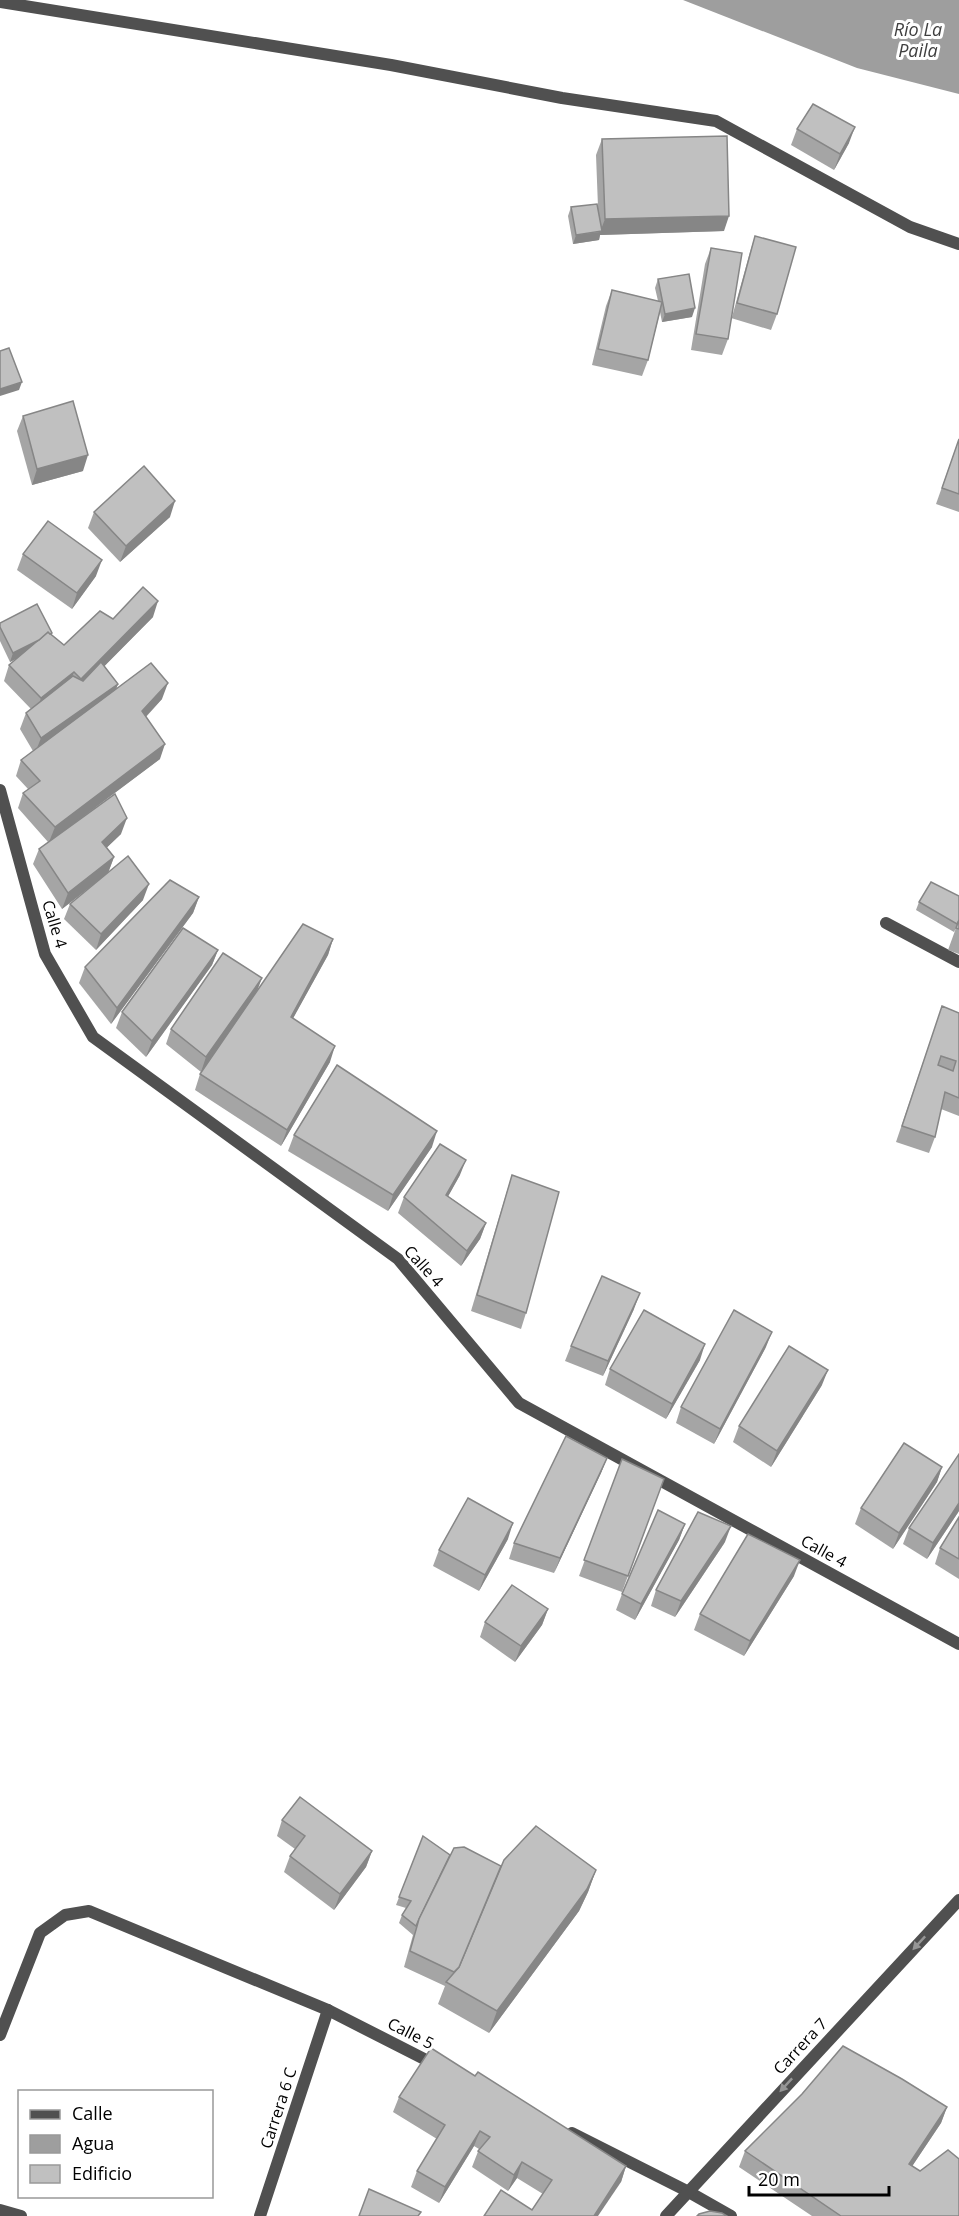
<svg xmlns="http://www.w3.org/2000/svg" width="959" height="2216" font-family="'Open Sans',sans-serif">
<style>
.water{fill:#9e9e9e}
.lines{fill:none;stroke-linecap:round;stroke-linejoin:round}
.minor{stroke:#505050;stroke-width:12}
.wall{fill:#a5a5a5}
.shaded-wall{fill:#868686}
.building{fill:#c0c0c0;stroke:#868686;stroke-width:1.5;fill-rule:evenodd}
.oneway{fill:#969696}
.labels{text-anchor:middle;stroke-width:6;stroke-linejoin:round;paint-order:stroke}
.street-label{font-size:16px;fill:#000;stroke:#fff}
.water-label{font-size:18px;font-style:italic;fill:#3f3f3f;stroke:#fff}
</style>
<rect width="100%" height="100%" fill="#fff"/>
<path class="water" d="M 683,0 L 959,0 L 959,94 L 857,68 Z"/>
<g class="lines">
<g class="minor">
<path d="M 0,2 L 391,65 L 562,98 L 716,121 L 910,227 L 959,244"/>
<path d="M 0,790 L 45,954 L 93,1037 L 398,1259 L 519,1403 L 959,1644"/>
<path d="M 886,923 L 959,962"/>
<path d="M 0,2035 L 40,1933 L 65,1915 L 89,1911 L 328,2010 L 436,2065"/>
<path d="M 572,2133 L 687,2191 L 731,2216"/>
<path d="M 0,2210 L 21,2216"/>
<path d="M 260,2216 L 328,2010"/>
<path d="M 666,2216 L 959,1900"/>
</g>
</g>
<g class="wall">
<path d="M 797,129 L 849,143 L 834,170 L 791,145 Z"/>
<path d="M 602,139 L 724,231 L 600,235 L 599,240 L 573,244 L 568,216 L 571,207 L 598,207 L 596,155 Z"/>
<path d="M 755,236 L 777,314 L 771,330 L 731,318 L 728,339 L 722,355 L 691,350 L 705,264 L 711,248 L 732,317 L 750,252 Z"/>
<path d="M 658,279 L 692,317 L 662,322 L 660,312 L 648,360 L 642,376 L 592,365 L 606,306 L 612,290 L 658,301 L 655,288 Z"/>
<path d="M 23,416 L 83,471 L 32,485 L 17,431 Z"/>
<path d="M 959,439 L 959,512 L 936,504 Z"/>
<path d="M 94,512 L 170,517 L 120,562 L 88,528 Z"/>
<path d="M 23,554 L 96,576 L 72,609 L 17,570 Z"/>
<path d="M 153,617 L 104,666 L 118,684 L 116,689 L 162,699 L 146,717 L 160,759 L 96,807 L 121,834 L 106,848 L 114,857 L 108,873 L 62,909 L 33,864 L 39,849 L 48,842 L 18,808 L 23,793 L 28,789 L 16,776 L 21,760 L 33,751 L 20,729 L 26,713 L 31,709 L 4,681 L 9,665 L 18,658 L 10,662 L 0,641 L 0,623 L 52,635 L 64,645 L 113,619 Z"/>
<path d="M 959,896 L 959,954 L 948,950 L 956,928 L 954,932 L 916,910 L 919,902 Z"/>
<path d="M 199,897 L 193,913 L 111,1024 L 79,983 L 85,967 Z"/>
<path d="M 143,900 L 96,950 L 64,919 L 70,904 Z"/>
<path d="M 333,939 L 328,955 L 293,1018 L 330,1062 L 281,1146 L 195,1090 L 200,1074 L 223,1040 L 201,1072 L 166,1044 L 171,1029 L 258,990 Z"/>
<path d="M 218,950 L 212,965 L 146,1057 L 116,1028 L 122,1012 Z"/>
<path d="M 942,1006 L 959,1013 L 959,1116 L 941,1109 L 935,1137 L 929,1153 L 896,1142 Z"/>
<path d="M 294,1135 L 432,1147 L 388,1211 L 288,1151 Z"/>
<path d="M 460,1175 L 448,1196 L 486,1223 L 480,1239 L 461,1266 L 398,1213 L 404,1197 Z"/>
<path d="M 512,1175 L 526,1313 L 521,1329 L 471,1311 L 507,1191 Z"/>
<path d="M 634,1309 L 603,1376 L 565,1361 L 571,1346 Z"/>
<path d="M 766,1347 L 714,1444 L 676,1423 L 681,1407 Z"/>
<path d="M 700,1360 L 666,1419 L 605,1385 L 610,1369 Z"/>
<path d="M 822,1385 L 771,1467 L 733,1442 L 739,1426 Z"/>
<path d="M 607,1458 L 601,1473 L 554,1573 L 509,1559 L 514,1543 Z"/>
<path d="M 622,1459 L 664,1479 L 622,1592 L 579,1576 Z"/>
<path d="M 942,1467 L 937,1482 L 893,1549 L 855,1524 L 861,1508 Z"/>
<path d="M 959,1511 L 927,1559 L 903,1544 L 909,1528 Z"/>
<path d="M 959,1517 L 959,1579 L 935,1564 L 940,1548 Z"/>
<path d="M 685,1524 L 679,1540 L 635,1620 L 616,1610 L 622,1594 Z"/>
<path d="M 508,1539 L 479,1591 L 433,1566 L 439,1550 Z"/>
<path d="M 725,1542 L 675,1617 L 651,1606 L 656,1590 Z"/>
<path d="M 794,1576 L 744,1656 L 694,1630 L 700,1614 Z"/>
<path d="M 548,1609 L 542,1625 L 515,1662 L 480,1637 L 485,1622 Z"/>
<path d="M 282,1820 L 372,1851 L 366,1867 L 334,1910 L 284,1872 L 290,1856 L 295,1849 L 277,1836 Z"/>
<path d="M 423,1836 L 450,1855 L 501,1866 L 596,1870 L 588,1892 L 579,1911 L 489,2033 L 438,2004 L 445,1986 L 404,1967 L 413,1935 L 399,1923 L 402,1915 L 406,1908 L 396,1905 Z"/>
<path d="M 475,2076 L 626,2166 L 621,2182 L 532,2210 L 543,2194 L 517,2178 L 508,2191 L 472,2167 L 479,2149 L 474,2146 L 439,2203 L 411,2187 L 417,2171 L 437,2139 L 393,2112 L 399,2097 Z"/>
<path d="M 947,2107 L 941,2123 L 912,2166 L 920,2171 L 959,2216 L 812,2216 L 739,2167 L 745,2151 Z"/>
</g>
<g class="shaded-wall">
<path d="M 855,127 L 849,143 L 834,170 L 840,154 Z"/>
<path d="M 729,216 L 724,231 L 600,235 L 599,240 L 573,244 L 576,235 L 600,232 L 605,219 Z"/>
<path d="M 695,308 L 692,317 L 662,322 L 665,314 Z"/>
<path d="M 22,382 L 19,390 L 0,396 L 0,389 Z"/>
<path d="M 88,455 L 83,471 L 32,485 L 37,469 Z"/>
<path d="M 175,501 L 170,517 L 120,562 L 126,546 Z"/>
<path d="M 102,560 L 96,576 L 72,609 L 77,593 Z"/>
<path d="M 158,601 L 153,617 L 76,695 L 81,679 Z"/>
<path d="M 52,633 L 49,641 L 10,662 L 13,653 Z"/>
<path d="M 74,672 L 68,688 L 36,714 L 41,698 Z"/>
<path d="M 168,683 L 162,699 L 136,727 L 142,711 Z"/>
<path d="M 118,684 L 112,700 L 35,753 L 41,738 Z"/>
<path d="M 165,744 L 160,759 L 49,842 L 55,827 Z"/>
<path d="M 127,818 L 121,834 L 96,858 L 102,842 Z"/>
<path d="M 114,857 L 108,873 L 62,909 L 68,893 Z"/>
<path d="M 149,884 L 143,900 L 96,950 L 101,934 Z"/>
<path d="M 199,897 L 193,913 L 111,1024 L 117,1008 Z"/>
<path d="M 333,939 L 328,955 L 285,1033 L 291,1017 Z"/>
<path d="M 218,950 L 212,965 L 146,1057 L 152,1041 Z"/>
<path d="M 262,978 L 256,994 L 201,1072 L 206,1057 Z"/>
<path d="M 335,1046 L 330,1062 L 281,1146 L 287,1130 Z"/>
<path d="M 437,1131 L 432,1147 L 388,1211 L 393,1195 Z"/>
<path d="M 466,1160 L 460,1175 L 440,1211 L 446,1195 Z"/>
<path d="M 486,1223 L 480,1239 L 461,1266 L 467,1251 Z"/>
<path d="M 640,1293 L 634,1309 L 603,1376 L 608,1361 Z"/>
<path d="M 772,1332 L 766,1347 L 714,1444 L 720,1429 Z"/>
<path d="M 705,1344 L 700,1360 L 666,1419 L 672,1404 Z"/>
<path d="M 828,1370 L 822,1385 L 771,1467 L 777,1451 Z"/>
<path d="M 607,1458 L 601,1473 L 554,1573 L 560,1558 Z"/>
<path d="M 942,1467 L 937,1482 L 893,1549 L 899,1533 Z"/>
<path d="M 959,1503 L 959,1511 L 927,1559 L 933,1543 Z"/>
<path d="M 513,1523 L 508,1539 L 479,1591 L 485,1575 Z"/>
<path d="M 685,1524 L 679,1540 L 635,1620 L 641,1604 Z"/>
<path d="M 731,1526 L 725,1542 L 675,1617 L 681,1601 Z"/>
<path d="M 800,1560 L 794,1576 L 744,1656 L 750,1641 Z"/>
<path d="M 548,1609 L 542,1625 L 515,1662 L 521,1646 Z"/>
<path d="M 372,1851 L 366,1867 L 334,1910 L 340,1894 Z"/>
<path d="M 596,1870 L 588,1892 L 579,1911 L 489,2033 L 497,2011 Z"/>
<path d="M 947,2107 L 941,2123 L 903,2180 L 909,2164 Z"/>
<path d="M 480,2131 L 474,2146 L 439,2203 L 445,2187 Z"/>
<path d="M 522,2162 L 517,2178 L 508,2191 L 514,2175 Z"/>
<path d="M 626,2166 L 621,2182 L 598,2216 L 594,2216 Z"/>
</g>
<g class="building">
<path d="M 813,104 L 855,127 L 840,154 L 797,129 Z"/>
<path d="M 727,136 L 729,216 L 605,219 L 602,139 Z"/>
<path d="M 597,204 L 602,231 L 576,235 L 571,207 Z"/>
<path d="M 755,236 L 796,247 L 777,314 L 737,303 Z"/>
<path d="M 711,248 L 742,253 L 728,339 L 696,334 Z"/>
<path d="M 689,274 L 695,308 L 665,314 L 658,279 Z"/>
<path d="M 612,290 L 662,302 L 648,360 L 598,349 Z"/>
<path d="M 9,348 L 22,382 L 0,389 L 0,351 Z"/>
<path d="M 73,401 L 88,455 L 37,469 L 23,416 Z"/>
<path d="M 959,439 L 959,494 L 942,488 Z"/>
<path d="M 144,466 L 175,501 L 126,546 L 94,512 Z"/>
<path d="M 48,521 L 102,560 L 77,593 L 23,554 Z"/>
<path d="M 143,587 L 158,601 L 81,679 L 74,672 L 41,698 L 9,665 L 48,632 L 64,645 L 100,611 L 113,619 Z"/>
<path d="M 37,604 L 52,633 L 50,634 L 48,632 L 39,640 L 13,653 L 0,627 L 0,623 Z"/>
<path d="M 101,662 L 118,684 L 41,738 L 26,713 L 73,676 L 83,681 Z"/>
<path d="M 151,663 L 168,683 L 142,711 L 165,744 L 55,827 L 23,793 L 40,781 L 21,760 Z"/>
<path d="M 115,794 L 127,818 L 102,842 L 114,857 L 68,893 L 39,849 Z"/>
<path d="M 128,856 L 149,884 L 101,934 L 70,904 Z"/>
<path d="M 170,880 L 199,897 L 117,1008 L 85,967 Z"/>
<path d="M 931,882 L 959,896 L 959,920 L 957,924 L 919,902 Z"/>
<path d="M 959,920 L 959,929 L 956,928 Z"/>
<path d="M 303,924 L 333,939 L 291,1017 L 335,1046 L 287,1130 L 200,1074 Z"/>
<path d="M 183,928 L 218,950 L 152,1041 L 122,1012 Z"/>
<path d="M 223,953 L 262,978 L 206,1057 L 171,1029 Z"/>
<path d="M 942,1006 L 959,1013 L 959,1098 L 945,1092 L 935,1137 L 902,1126 ZM 941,1056 L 956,1061 L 953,1071 L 938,1065 Z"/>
<path d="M 337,1065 L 437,1131 L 393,1195 L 294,1135 Z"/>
<path d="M 440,1144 L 466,1160 L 446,1195 L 486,1223 L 467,1251 L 404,1197 Z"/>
<path d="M 512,1175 L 559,1192 L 526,1313 L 477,1295 Z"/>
<path d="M 602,1276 L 640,1293 L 608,1361 L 571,1346 Z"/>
<path d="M 644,1310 L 705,1344 L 672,1404 L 610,1369 Z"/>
<path d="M 734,1310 L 772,1332 L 720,1429 L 681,1407 Z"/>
<path d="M 789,1346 L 828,1370 L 777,1451 L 739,1426 Z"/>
<path d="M 566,1436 L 607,1458 L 560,1558 L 514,1543 Z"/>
<path d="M 904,1443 L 942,1467 L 899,1533 L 861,1508 Z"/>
<path d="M 959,1454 L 959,1503 L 933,1543 L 909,1528 Z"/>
<path d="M 622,1459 L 664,1479 L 628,1576 L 584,1560 Z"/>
<path d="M 468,1498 L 513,1523 L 485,1575 L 439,1550 Z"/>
<path d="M 658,1510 L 685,1524 L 641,1604 L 622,1594 Z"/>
<path d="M 698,1512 L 731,1526 L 681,1601 L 656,1590 Z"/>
<path d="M 959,1517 L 959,1559 L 940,1548 Z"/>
<path d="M 748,1534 L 800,1560 L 750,1641 L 700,1614 Z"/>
<path d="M 512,1585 L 548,1609 L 521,1646 L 485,1622 Z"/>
<path d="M 300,1797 L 372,1851 L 340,1894 L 290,1856 L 305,1836 L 282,1820 Z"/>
<path d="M 536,1826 L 596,1870 L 587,1889 L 497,2011 L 446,1982 L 459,1967 L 504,1860 Z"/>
<path d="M 423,1836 L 450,1855 L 419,1919 L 416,1926 L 402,1915 L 411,1901 L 399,1897 Z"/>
<path d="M 464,1847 L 501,1866 L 459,1967 L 454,1972 L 410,1951 L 419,1919 L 454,1848 Z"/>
<path d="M 843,2046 L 902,2079 L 947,2107 L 909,2164 L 920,2171 L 948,2150 L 959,2159 L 959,2216 L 841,2216 L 745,2151 L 802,2094 Z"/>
<path d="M 431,2048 L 475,2076 L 478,2072 L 626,2166 L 594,2216 L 484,2216 L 501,2190 L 532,2210 L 552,2180 L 522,2162 L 514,2175 L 478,2151 L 490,2137 L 480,2131 L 445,2187 L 417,2171 L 445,2125 L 399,2097 Z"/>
<path d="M 369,2189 L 421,2212 L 418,2216 L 359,2216 Z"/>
<path d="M 710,2211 L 722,2213 L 727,2216 L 697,2216 L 699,2214 Z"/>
</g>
<defs><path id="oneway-solid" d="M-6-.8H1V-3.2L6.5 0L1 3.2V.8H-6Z" transform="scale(1.5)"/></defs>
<g class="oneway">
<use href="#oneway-solid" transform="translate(919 1943) rotate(133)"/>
<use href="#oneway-solid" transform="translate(786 2085) rotate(133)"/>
</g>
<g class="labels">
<g class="street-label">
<text transform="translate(55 924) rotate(73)" y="6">Calle 4</text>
<text transform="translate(424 1266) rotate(48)" y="6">Calle 4</text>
<text transform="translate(824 1551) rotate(29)" y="6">Calle 4</text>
<text transform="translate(411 2033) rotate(27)" y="6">Calle 5</text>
<text transform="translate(800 2046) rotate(-47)" y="6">Carrera 7</text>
<text transform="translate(278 2108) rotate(-72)" y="6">Carrera 6 C</text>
</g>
<g class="water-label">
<text x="918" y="36">Río La<tspan x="918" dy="21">Paila</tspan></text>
</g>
</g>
<rect x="18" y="2090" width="195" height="108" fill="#ffffff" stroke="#999999" stroke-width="1.5"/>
<rect x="30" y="2110" width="30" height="9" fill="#505050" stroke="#999999" stroke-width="1.5"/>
<text x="72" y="2120" font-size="18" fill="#000000">Calle</text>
<rect x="30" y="2135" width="30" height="18" fill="#9e9e9e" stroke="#999999" stroke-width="1.5"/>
<text x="72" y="2150" font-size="18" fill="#000000">Agua</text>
<rect x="30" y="2165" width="30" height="18" fill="#c0c0c0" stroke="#999999" stroke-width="1.5"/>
<text x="72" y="2180" font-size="18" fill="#000000">Edificio</text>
<path d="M749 2186v9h140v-9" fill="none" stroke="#000000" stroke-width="3"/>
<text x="758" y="2186" font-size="18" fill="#000000" stroke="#ffffff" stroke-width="4.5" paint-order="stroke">20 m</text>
</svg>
